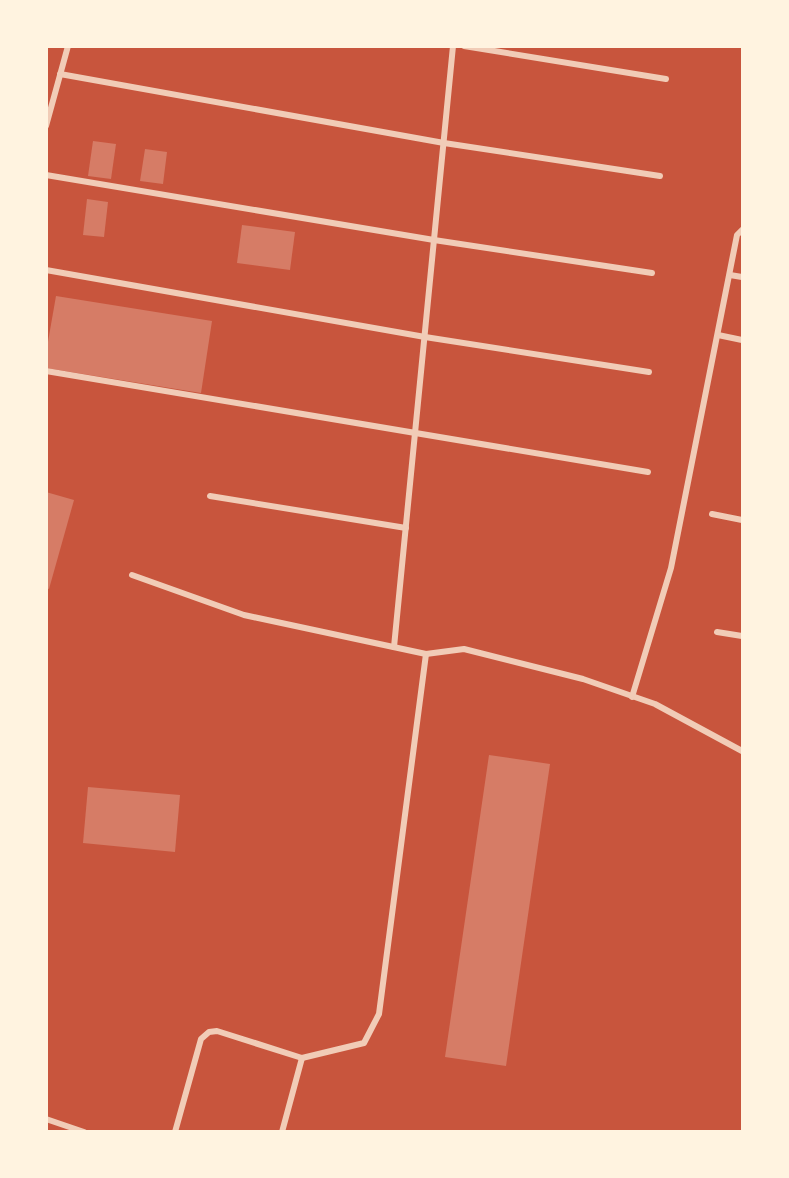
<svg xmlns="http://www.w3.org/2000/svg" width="789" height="1178" font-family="'Source Serif 4',serif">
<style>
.building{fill:#d67c66}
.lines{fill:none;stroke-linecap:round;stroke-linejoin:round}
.minor{stroke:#f1ccb7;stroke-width:6}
</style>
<rect width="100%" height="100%" fill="#c8553d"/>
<g class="building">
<path d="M 93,141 L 116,144 L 111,179 L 88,176 Z"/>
<path d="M 145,149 L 167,152 L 163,184 L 140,181 Z"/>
<path d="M 87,199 L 108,202 L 104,237 L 83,235 Z"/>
<path d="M 242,225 L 295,232 L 290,270 L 237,263 Z"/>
<path d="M 56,296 L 212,321 L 201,393 L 46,368 L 46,353 Z"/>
<path d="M 46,492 L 74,500 L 49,589 L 46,588 Z"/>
<path d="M 489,755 L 550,764 L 506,1066 L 445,1057 Z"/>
<path d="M 88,787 L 180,795 L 175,852 L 83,843 Z"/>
</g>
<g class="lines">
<g class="minor">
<path d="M 464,46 L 666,79"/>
<path d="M 60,74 L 444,143 L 660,176"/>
<path d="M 46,126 L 68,46"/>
<path d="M 46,175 L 434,240 L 652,273"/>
<path d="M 46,270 L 425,337 L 649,372"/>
<path d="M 730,275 L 742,277"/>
<path d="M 718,335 L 742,340"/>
<path d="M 46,371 L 648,472"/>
<path d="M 210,496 L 406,528"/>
<path d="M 712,514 L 742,520"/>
<path d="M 132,575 L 244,615 L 426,654 L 464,649 L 583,679 L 655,704 L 742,751"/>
<path d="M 717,632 L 742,636"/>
<path d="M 394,647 L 453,46"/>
<path d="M 632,697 L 671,568 L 737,235 L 742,230"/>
<path d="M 46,1119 L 84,1132"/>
<path d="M 175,1132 L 201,1039 L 209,1032 L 217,1031 L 302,1058 L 364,1043 L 379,1014 L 426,654"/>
<path d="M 282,1132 L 302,1058"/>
</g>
</g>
<rect width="789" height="1178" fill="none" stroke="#fff3e0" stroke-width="96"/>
</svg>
